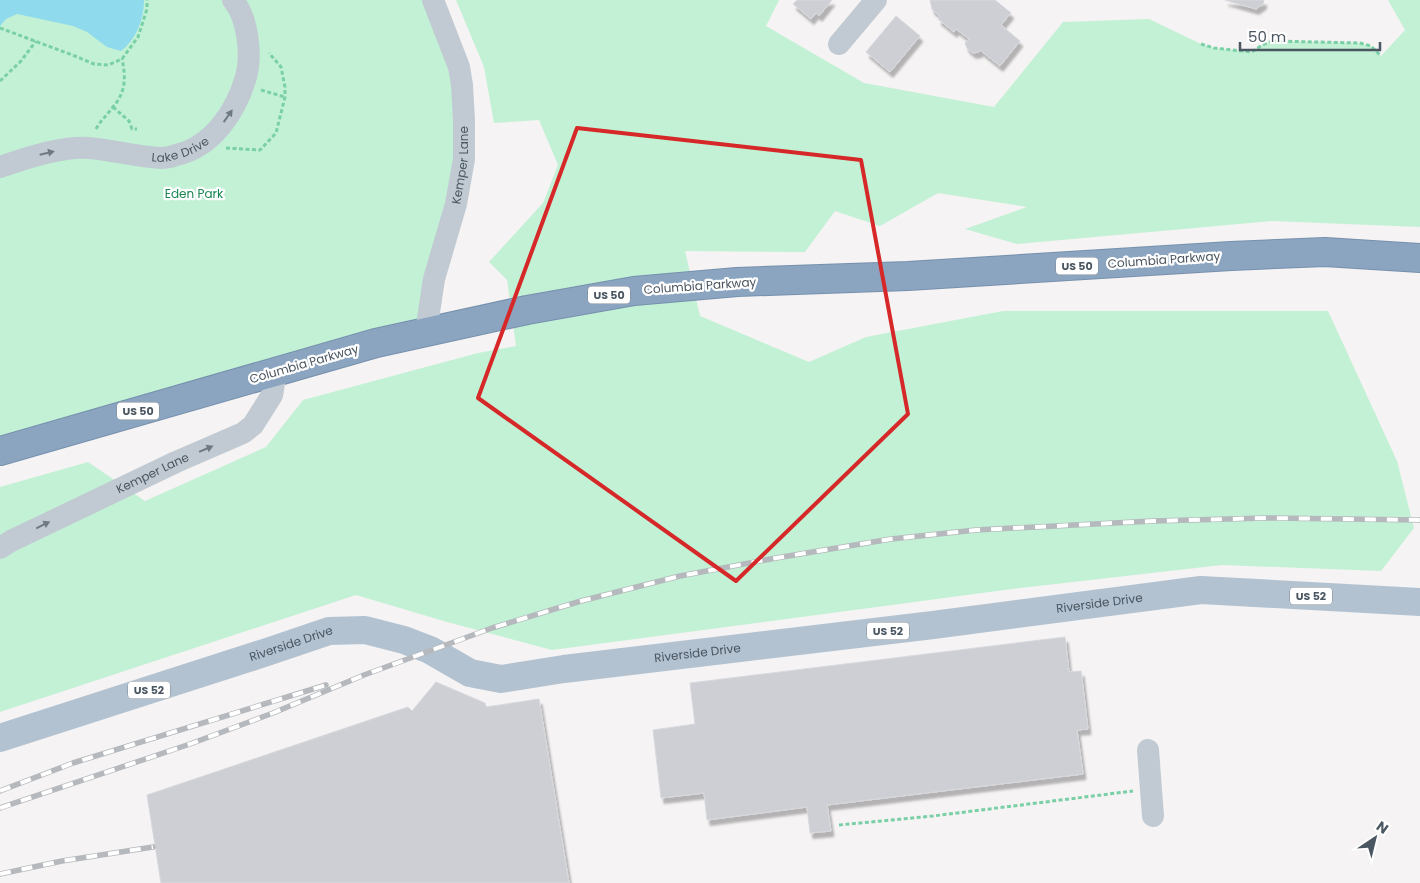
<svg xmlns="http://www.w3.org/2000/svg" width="1420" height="883" font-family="Poppins,sans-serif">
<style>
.green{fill:#c3f1d5}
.water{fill:#90daee}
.building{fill:#cdcfd5;stroke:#d7d9de;filter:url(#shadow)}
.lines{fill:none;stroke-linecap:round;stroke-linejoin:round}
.highway-casing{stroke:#7690ad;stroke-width:30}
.path{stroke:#7ad0a6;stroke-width:3;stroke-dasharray:4 2.5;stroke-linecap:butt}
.minor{stroke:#c1cad2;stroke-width:22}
.major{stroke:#b3c2d1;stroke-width:28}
.highway{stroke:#8ba5c1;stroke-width:28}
.rail-casing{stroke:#b5b8bd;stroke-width:5.5}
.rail{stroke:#fff;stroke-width:4;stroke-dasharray:11;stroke-linecap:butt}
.oneway{fill:#6e7983}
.marked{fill:none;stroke:#d62828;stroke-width:4;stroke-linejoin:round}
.labels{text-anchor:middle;stroke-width:4.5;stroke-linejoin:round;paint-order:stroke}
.shield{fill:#fff;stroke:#808990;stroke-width:1}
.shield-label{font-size:11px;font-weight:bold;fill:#4a5661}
.street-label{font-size:12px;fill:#4a5661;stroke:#fff}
.park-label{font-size:12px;fill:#17864f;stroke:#fff}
</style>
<defs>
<filter id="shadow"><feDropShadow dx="3" dy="5.5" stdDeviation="1" flood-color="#0004"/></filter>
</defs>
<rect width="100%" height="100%" fill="#f5f3f3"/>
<g class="green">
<path d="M 0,0 L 433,0 L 464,121 L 426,332 L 0,451 Z"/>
<path d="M 456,0 L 779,0 L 766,26 L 864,83 L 994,107 L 1063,22 L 1149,19 L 1201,44 L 1214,48 L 1252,52 L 1262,45 L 1273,41 L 1360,43 L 1371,46 L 1381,56 L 1405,30 L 1388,0 L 1420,0 L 1420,227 L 1272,221 L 1017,244 L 965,229 L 1027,207 L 938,193 L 880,226 L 835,211 L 805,252 L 685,251 L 700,316 L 809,362 L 866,337 L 1003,311 L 1328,311 L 1397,461 L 1414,528 L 1381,571 L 1222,565 L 1012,589 L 552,650 L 447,622 L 356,595 L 0,712 L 0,487 L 88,462 L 145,501 L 266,447 L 303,400 L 478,353 L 516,346 L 507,280 L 489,262 L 543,203 L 558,165 L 539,120 L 494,123 L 484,67 Z"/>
</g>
<path class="water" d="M 0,0 L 144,0 C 144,19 136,40 121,51 L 107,47 L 87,32 L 73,26 L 17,14 L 6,19 L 0,26 Z"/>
<g class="building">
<path d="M 797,0 L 832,0 L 819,16 L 816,13 L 811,19 L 793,4 Z"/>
<path d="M 930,0 L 995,0 L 1011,13 L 1001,25 L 1020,41 L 1000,66 L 980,50 L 979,52 L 973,53 L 967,48 L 965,43 L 969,39 L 956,29 L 954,32 L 938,19 L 940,16 L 932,9 Z"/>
<path d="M 1225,0 L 1264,0 L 1263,4 L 1256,9 Z"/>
<path d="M 896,16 L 920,36 L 890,72 L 866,52 Z"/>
<path d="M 1065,637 L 1069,672 L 1081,671 L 1088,729 L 1077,730 L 1083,774 L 827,805 L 831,831 L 810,833 L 807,807 L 707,820 L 704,793 L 661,798 L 653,730 L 695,724 L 690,683 Z"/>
<path d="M 436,682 L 485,703 L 486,707 L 539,699 L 569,883 L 161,883 L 147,795 L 408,707 L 412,711 Z"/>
</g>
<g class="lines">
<defs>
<path id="highway" d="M 0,451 L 376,343 L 527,310 L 634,291 L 737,282 L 908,276 L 1231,256 L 1325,252 L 1420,258"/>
</defs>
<use href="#highway" class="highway-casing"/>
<g class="path">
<path d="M 0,28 L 75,56 L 94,64 L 108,65 L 122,59 L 138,37 L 147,9 L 147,0"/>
<path d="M 1201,44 L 1214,48 L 1252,52 L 1262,45 L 1273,41 L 1360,43 L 1371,46 L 1381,56"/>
<path d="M 0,81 L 21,61 L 36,41"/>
<path d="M 261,90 L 285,97"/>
<path d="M 113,107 L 129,121 L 132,129 L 137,129"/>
<path d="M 96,129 C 101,120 107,115 113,107 C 126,92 126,77 122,59"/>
<path d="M 226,148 L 260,150 L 276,133 L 285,97 L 285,87 L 281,67 L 269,53"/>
<path d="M 839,825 L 933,816 L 1133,791"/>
</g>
<g class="minor">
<path d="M 839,44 L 876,0"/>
<path id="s1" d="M 0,167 C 27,158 61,146 89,148 C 113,150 137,157 161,158 C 166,158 171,157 176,155 C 213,147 236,111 246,77 C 252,55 248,18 233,0"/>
<path id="s2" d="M 426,332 L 434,279 L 456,204 L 464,159 L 464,121 L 462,85 L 459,67 L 433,0"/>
<path id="s3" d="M 0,548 L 11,541 L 176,462 L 243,433 L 253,425 L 272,395 L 276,372"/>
<path d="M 1148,750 L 1153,816"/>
</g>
<path class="major" id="s4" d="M 0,738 L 267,652 L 329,631 L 365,630 L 404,640 L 430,650 L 470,673 L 501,679 L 564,669 L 933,625 L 1201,590 L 1420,602"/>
<use href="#highway" class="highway"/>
<defs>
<g id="rail">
<path d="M 0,791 L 73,763 L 326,685"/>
<path d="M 0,808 L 190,744 L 273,713 L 364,675 L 492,628 L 581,601 L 680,576 L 776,558 L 891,539 L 976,530 L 1153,521 L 1266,518 L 1420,520"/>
<path d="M 0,874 L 62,861 L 153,847"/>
</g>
</defs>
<use href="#rail" class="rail-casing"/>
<use href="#rail" class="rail"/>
</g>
<defs><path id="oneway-solid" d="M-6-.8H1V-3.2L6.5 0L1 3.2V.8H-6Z" transform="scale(1.25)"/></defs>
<g class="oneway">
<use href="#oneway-solid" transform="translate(228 116) rotate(-55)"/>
<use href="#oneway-solid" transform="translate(47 153) rotate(-13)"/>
<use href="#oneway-solid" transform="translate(206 449) rotate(-23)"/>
<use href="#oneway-solid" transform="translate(43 525) rotate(-26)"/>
</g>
<path class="marked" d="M 577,128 L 861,160 L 908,414 L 736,581 L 478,398 Z"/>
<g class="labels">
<g class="shield">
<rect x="1056" y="257.5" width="42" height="17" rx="4"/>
<rect x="588" y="286.5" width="42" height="17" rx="4"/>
<rect x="117" y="402.5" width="42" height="17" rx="4"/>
<rect x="1290" y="587.5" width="42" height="17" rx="4"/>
<rect x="867" y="622.5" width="42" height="17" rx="4"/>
<rect x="128" y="681.5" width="42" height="17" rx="4"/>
</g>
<g class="shield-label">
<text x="1077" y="270">US 50</text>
<text x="609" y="299">US 50</text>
<text x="138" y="415">US 50</text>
<text x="1311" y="600">US 52</text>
<text x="888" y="635">US 52</text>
<text x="149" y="694">US 52</text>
</g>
<g class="street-label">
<text dy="4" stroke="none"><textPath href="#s1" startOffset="185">Lake Drive</textPath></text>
<text dy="4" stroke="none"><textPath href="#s2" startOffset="171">Kemper Lane</textPath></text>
<text transform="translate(1164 260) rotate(-4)" y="4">Columbia Parkway</text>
<text transform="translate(700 286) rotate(-4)" y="4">Columbia Parkway</text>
<text transform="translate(304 364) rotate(-16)" y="4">Columbia Parkway</text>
<text dy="4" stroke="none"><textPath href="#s3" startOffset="170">Kemper Lane</textPath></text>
<text dy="4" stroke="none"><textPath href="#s4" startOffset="1131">Riverside Drive</textPath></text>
<text dy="4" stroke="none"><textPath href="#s4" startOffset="306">Riverside Drive</textPath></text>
<text dy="4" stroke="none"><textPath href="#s4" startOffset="726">Riverside Drive</textPath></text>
</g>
<g class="park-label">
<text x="194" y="198">Eden Park</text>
</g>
</g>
<g transform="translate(1375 838) rotate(35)" stroke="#ffffff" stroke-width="4" paint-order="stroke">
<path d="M0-4L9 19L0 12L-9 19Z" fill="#4a5661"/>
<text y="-8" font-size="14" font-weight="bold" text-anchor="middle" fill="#4a5661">N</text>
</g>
<path d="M1240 42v8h140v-8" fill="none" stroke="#4a5661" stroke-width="2.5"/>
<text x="1248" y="42" font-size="15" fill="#4a5661" stroke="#ffffff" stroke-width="4" paint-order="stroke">50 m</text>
</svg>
